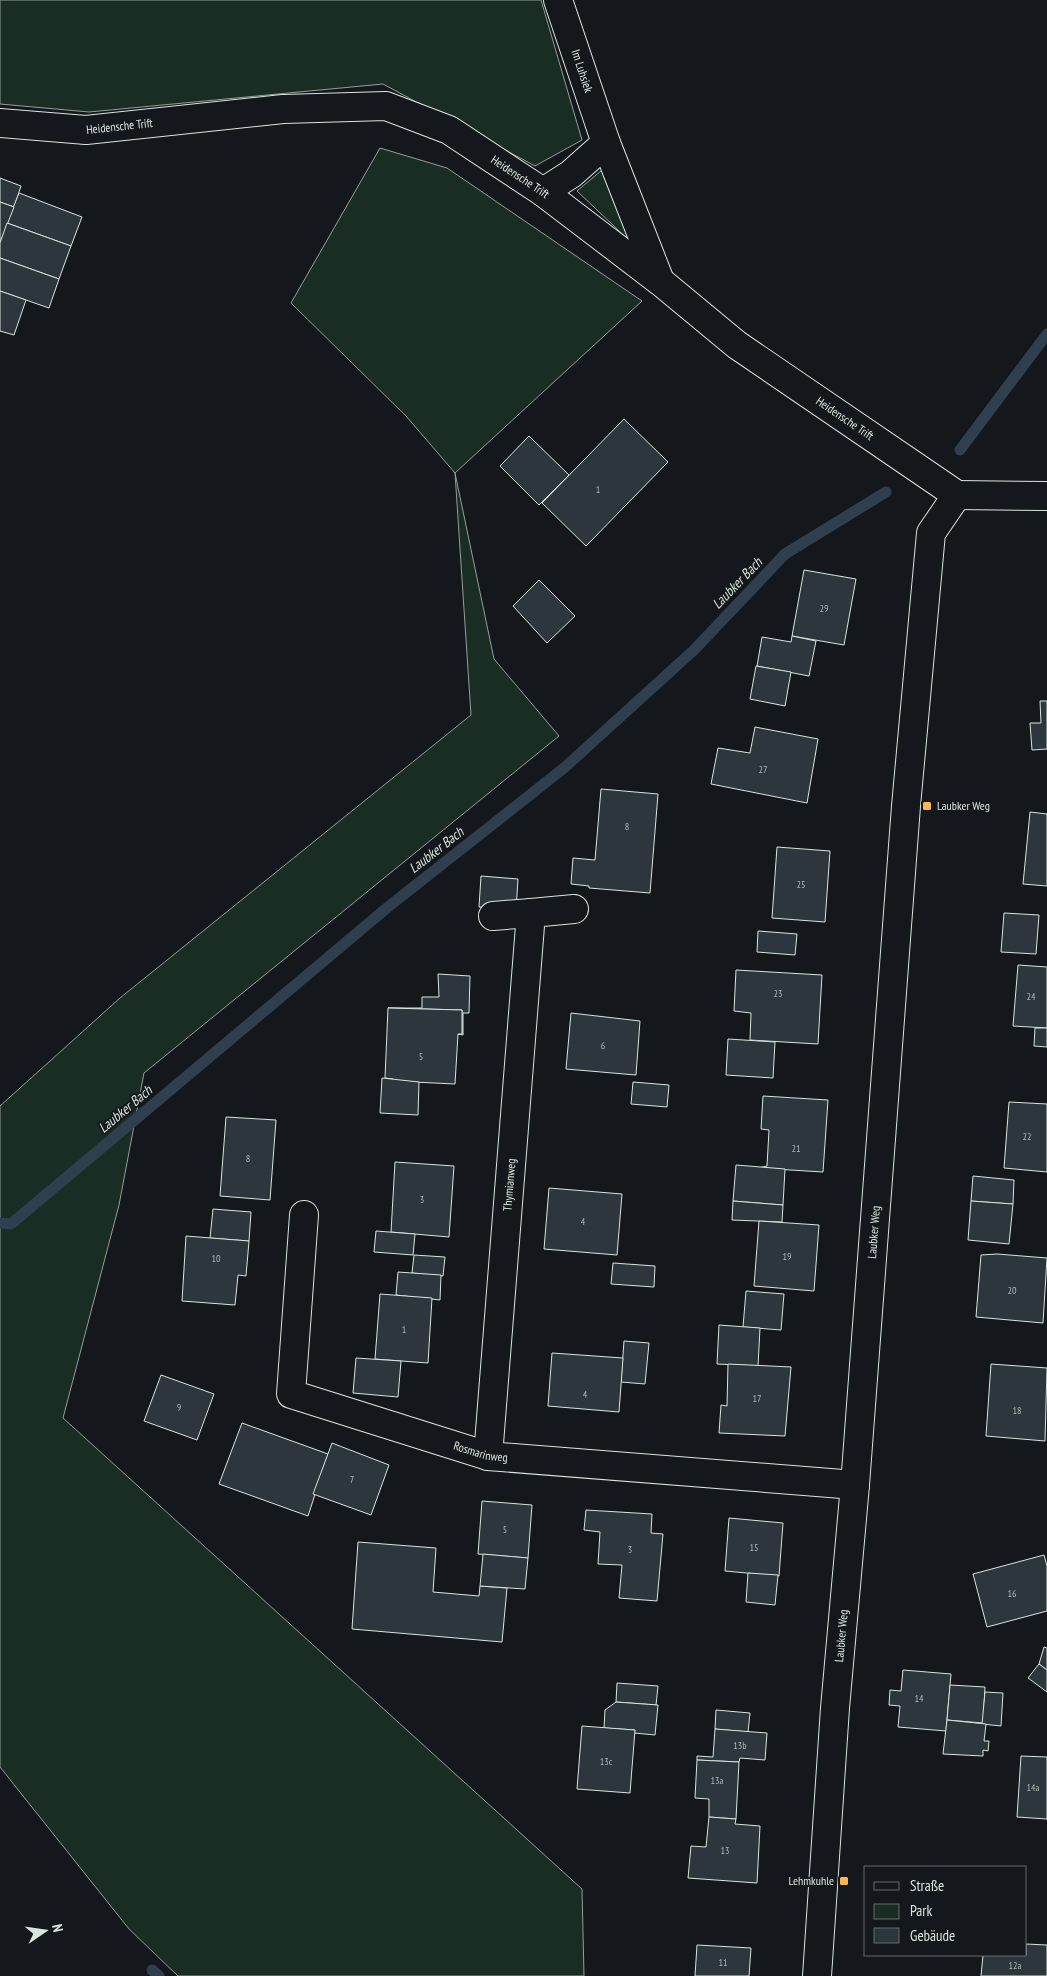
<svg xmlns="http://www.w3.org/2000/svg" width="1047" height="1976" font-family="'PT Sans Narrow',sans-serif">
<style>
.green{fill:#1a2d24;stroke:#939e99}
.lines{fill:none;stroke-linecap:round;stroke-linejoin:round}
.stream{stroke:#2f3f4d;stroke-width:11}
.building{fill:#2c363c;stroke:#d8e6dc}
.minor-casing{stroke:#d8e6dc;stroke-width:30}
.minor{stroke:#14181c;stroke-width:28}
.poi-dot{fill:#ffb74d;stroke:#14181c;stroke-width:2}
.labels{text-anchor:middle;stroke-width:4;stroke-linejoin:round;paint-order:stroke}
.number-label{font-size:10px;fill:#adbab4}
.street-label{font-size:12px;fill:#d8e6dc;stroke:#14181c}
.poi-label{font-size:12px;fill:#d8e6dc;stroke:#14181c;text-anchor:start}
.water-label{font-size:14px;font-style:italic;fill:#d8e6dc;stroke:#14181c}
</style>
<rect width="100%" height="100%" fill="#14181c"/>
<g class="green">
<path d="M 0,0 L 541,0 L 582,140 L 535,166 L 383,84 L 89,112 L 0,104 Z"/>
<path d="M 380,148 L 447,168 L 642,301 L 455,473 L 494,659 L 559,736 L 144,1073 L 119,1205 L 63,1418 L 582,1889 L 584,1976 L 178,1976 L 129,1929 L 0,1767 L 0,1106 L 120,998 L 471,715 L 455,473 L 406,416 L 291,303 Z"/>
<path d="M 608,165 L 636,247 L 577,191 Z"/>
</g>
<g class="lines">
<g class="stream">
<path d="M 960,450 L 1047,334"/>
<path d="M 0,1223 L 11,1224 L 388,907 L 564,768 L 694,650 L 785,554 L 886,492"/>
<path d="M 152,1970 L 159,1976"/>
</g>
</g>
<g class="building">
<path d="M 0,178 L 21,186 L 14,207 L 0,202 Z"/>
<path d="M 19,193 L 82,217 L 71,246 L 7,223 Z"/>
<path d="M 0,202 L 14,207 L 0,243 Z"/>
<path d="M 7,223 L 71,246 L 59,279 L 0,258 L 0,243 Z"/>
<path d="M 0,258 L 59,279 L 49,308 L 0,291 Z"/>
<path d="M 0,291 L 26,300 L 14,335 L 0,331 Z"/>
<path d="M 624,419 L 668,462 L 586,546 L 542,503 Z"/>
<path d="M 529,436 L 569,475 L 539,505 L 500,466 Z"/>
<path d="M 804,570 L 856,579 L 844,645 L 792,636 Z"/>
<path d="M 539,580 L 575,616 L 547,643 L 513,606 Z"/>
<path d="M 792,636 L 816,641 L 809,676 L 757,666 L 762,637 L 791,642 Z"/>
<path d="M 756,666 L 791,672 L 785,706 L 750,699 Z"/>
<path d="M 1040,701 L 1047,701 L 1047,749 L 1032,750 L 1030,723 L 1041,723 Z"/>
<path d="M 755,727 L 818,739 L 807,803 L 711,784 L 718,748 L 750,753 Z"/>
<path d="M 601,789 L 658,794 L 650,893 L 589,888 L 589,886 L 571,884 L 573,858 L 595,860 Z"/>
<path d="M 1030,812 L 1047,814 L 1047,886 L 1023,884 Z"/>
<path d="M 777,847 L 830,851 L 825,922 L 772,918 Z"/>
<path d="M 481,876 L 518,879 L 516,910 L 479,907 Z"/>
<path d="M 1004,913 L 1039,915 L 1036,954 L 1001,952 Z"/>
<path d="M 758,931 L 797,934 L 795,955 L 757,952 Z"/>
<path d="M 1018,965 L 1047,967 L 1047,1028 L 1013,1026 Z"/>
<path d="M 736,970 L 822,975 L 818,1044 L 750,1040 L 751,1013 L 734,1011 Z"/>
<path d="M 438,974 L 470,976 L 469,1013 L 463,1013 L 463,1035 L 458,1034 L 462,1034 L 462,1010 L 388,1008 L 422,1008 L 422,997 L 439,997 Z"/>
<path d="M 388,1008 L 462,1010 L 462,1034 L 458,1034 L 455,1084 L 393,1081 L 393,1079 L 385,1078 Z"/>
<path d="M 571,1013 L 640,1021 L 636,1075 L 566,1069 Z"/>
<path d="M 1035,1028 L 1047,1028 L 1047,1047 L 1034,1046 Z"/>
<path d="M 728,1039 L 775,1042 L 773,1078 L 726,1075 Z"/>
<path d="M 382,1078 L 419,1082 L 418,1115 L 380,1113 Z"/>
<path d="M 633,1082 L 669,1085 L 667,1107 L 631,1104 Z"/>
<path d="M 763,1096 L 828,1100 L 823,1172 L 758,1168 L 767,1166 L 769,1130 L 761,1129 Z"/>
<path d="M 1009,1102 L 1047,1104 L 1047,1172 L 1004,1168 Z"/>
<path d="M 226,1117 L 276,1120 L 270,1200 L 220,1196 Z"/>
<path d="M 395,1162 L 454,1166 L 449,1237 L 391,1232 Z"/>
<path d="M 736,1165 L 785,1169 L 783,1205 L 733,1201 Z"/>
<path d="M 973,1176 L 1014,1180 L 1013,1204 L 971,1201 Z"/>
<path d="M 549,1188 L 622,1194 L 617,1255 L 544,1249 Z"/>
<path d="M 733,1201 L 783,1205 L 782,1222 L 732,1220 Z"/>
<path d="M 971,1201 L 1013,1204 L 1009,1244 L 968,1240 Z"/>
<path d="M 213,1209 L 251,1212 L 249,1241 L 210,1238 Z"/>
<path d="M 759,1221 L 819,1225 L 814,1291 L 754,1286 Z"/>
<path d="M 376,1231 L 415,1234 L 413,1255 L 374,1252 Z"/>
<path d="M 186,1236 L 249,1241 L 246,1276 L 238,1275 L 235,1305 L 182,1301 Z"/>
<path d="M 997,1254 L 1047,1258 L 1043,1323 L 976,1317 L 981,1255 Z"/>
<path d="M 414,1255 L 445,1257 L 443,1276 L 412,1273 Z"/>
<path d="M 613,1263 L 655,1266 L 654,1287 L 611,1284 Z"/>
<path d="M 398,1272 L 441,1275 L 440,1300 L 396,1295 Z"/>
<path d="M 746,1291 L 784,1294 L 781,1330 L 743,1327 Z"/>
<path d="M 380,1294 L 432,1298 L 428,1363 L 375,1359 Z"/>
<path d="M 719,1325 L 760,1328 L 758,1366 L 717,1364 Z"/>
<path d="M 624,1341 L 649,1343 L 645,1384 L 621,1382 Z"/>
<path d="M 552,1353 L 623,1358 L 619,1412 L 548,1406 Z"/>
<path d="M 356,1358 L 401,1361 L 398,1397 L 353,1393 Z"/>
<path d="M 728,1364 L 791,1367 L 785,1436 L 719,1433 L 721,1405 L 727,1406 Z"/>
<path d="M 991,1364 L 1047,1368 L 1045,1441 L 986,1436 Z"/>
<path d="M 161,1375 L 214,1394 L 197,1440 L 144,1421 Z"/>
<path d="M 242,1423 L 328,1454 L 308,1516 L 219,1484 Z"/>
<path d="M 332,1443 L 389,1465 L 371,1515 L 313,1494 Z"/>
<path d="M 482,1501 L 532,1505 L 528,1558 L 478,1554 Z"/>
<path d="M 586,1510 L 652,1514 L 651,1533 L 663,1534 L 657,1601 L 619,1598 L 622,1565 L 598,1564 L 600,1532 L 584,1530 Z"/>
<path d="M 729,1518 L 783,1523 L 779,1576 L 725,1571 Z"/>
<path d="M 358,1542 L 436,1548 L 433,1592 L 479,1596 L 480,1586 L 507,1588 L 502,1642 L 352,1629 Z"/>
<path d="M 483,1554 L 528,1558 L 525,1589 L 480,1586 Z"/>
<path d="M 1044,1555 L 1047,1566 L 1047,1611 L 987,1627 L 973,1574 Z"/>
<path d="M 748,1573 L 778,1575 L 775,1605 L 746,1602 Z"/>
<path d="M 1044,1647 L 1047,1648 L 1047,1670 L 1039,1664 Z"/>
<path d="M 1039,1664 L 1047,1670 L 1047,1692 L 1028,1678 Z"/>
<path d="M 903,1670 L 951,1674 L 946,1731 L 898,1727 L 900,1706 L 889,1705 L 890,1690 L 901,1691 Z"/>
<path d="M 617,1683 L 658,1686 L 656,1705 L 616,1702 Z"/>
<path d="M 950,1685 L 985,1687 L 983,1723 L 947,1720 Z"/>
<path d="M 985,1692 L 1003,1693 L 1001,1726 L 982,1724 Z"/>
<path d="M 616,1702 L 658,1705 L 655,1735 L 634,1733 L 635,1730 L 604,1728 L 605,1710 Z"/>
<path d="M 716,1710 L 750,1713 L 748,1732 L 715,1729 Z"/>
<path d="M 947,1720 L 986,1724 L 984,1741 L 989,1741 L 988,1751 L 983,1750 L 983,1756 L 943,1754 Z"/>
<path d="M 582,1726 L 635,1730 L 630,1793 L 577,1789 Z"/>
<path d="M 715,1729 L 767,1733 L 765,1760 L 740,1758 L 739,1762 L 697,1760 L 697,1756 L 713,1757 Z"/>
<path d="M 1021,1756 L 1047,1757 L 1047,1819 L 1017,1817 Z"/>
<path d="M 697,1760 L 739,1762 L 736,1819 L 709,1817 L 709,1799 L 695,1798 Z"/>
<path d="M 709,1817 L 736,1819 L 735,1824 L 760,1826 L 757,1883 L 688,1878 L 691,1846 L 706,1847 Z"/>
<path d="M 1026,1944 L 1047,1945 L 1047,1976 L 981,1976 L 983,1955 L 1026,1955 Z"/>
<path d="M 697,1945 L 751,1948 L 749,1976 L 695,1976 Z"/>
</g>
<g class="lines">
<defs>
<g id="minor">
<path id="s1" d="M 0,123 L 86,130 L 283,109 L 386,106 L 449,130 L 543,192 L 661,282 L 737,345 L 957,495"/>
<path d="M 606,143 L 660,281"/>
<path d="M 543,192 L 571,174 L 606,143 L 558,0"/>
<path d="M 957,495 L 1047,496"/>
<path d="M 493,916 L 531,913"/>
<path id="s2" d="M 304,1215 L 291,1394 L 488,1456 L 855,1485"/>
<path id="s3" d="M 488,1456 L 531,913 L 574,909"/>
<path id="s4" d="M 817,1976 L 835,1708 L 855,1485 L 906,806 L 931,533 L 957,495"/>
</g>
</defs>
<use href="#minor" class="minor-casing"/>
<use href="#minor" class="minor"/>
</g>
<g class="poi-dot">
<rect x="922" y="801" width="10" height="10" rx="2.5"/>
<rect x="839" y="1876" width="10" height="10" rx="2.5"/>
</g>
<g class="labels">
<g class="number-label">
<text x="598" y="493">1</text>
<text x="824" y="612">29</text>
<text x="763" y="773">27</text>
<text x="627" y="830">8</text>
<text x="801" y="888">25</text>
<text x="778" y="997">23</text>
<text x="1031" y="1000">24</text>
<text x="603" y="1049">6</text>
<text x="421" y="1060">5</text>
<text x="1027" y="1140">22</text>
<text x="796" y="1152">21</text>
<text x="248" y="1162">8</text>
<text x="422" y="1203">3</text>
<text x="583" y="1225">4</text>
<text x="787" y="1260">19</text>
<text x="216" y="1262">10</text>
<text x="1012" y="1294">20</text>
<text x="404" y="1333">1</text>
<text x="585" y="1398">4</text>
<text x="757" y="1402">17</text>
<text x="179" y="1411">9</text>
<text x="1017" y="1414">18</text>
<text x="352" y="1483">7</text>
<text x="505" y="1533">5</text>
<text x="754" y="1551">15</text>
<text x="630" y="1553">3</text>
<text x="1012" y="1597">16</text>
<text x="919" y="1702">14</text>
<text x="740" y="1749">13b</text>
<text x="606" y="1765">13c</text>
<text x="717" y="1784">13a</text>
<text x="1033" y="1791">14a</text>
<text x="725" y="1854">13</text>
<text x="723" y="1966">11</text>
<text x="1015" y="1969">12a</text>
</g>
<g class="street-label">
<text transform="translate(582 71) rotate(72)" y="4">Im Luhsiek</text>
<text dy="4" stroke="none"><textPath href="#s1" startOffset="120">Heidensche Trift</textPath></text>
<text dy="4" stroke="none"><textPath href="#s1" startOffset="540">Heidensche Trift</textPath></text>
<text dy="4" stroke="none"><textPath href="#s1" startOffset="945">Heidensche Trift</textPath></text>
<text dy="4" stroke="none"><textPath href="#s3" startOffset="272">Thymianweg</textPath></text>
<text dy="4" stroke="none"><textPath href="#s4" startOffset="746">Laubker Weg</textPath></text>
<text dy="4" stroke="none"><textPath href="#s2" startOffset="378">Rosmarinweg</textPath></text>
<text dy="4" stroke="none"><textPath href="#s4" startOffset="341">Laubker Weg</textPath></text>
</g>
<g class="poi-label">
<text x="937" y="810">Laubker Weg</text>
<text x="834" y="1885" text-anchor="end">Lehmkuhle</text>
</g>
<g class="water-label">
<text transform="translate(737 583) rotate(-46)" y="5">Laubker Bach</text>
<text transform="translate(436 850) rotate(-38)" y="5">Laubker Bach</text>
<text transform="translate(125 1109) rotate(-40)" y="5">Laubker Bach</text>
</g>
</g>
<rect x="864" y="1866" width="162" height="90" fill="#14181c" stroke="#626a69"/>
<rect x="874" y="1882" width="25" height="8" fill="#14181c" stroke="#626a69"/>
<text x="910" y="1891" font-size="15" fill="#d8e6dc">Straße</text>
<rect x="874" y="1904" width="25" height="15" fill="#1a2d24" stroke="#626a69"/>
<text x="910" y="1916" font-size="15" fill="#d8e6dc">Park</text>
<rect x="874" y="1928" width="25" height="15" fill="#2c363c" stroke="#626a69"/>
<text x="910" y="1941" font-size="15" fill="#d8e6dc">Gebäude</text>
<g transform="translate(45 1931) rotate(77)" stroke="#14181c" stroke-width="4" paint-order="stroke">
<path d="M0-4L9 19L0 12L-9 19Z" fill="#d8e6dc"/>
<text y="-8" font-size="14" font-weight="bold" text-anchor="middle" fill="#d8e6dc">N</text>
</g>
</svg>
